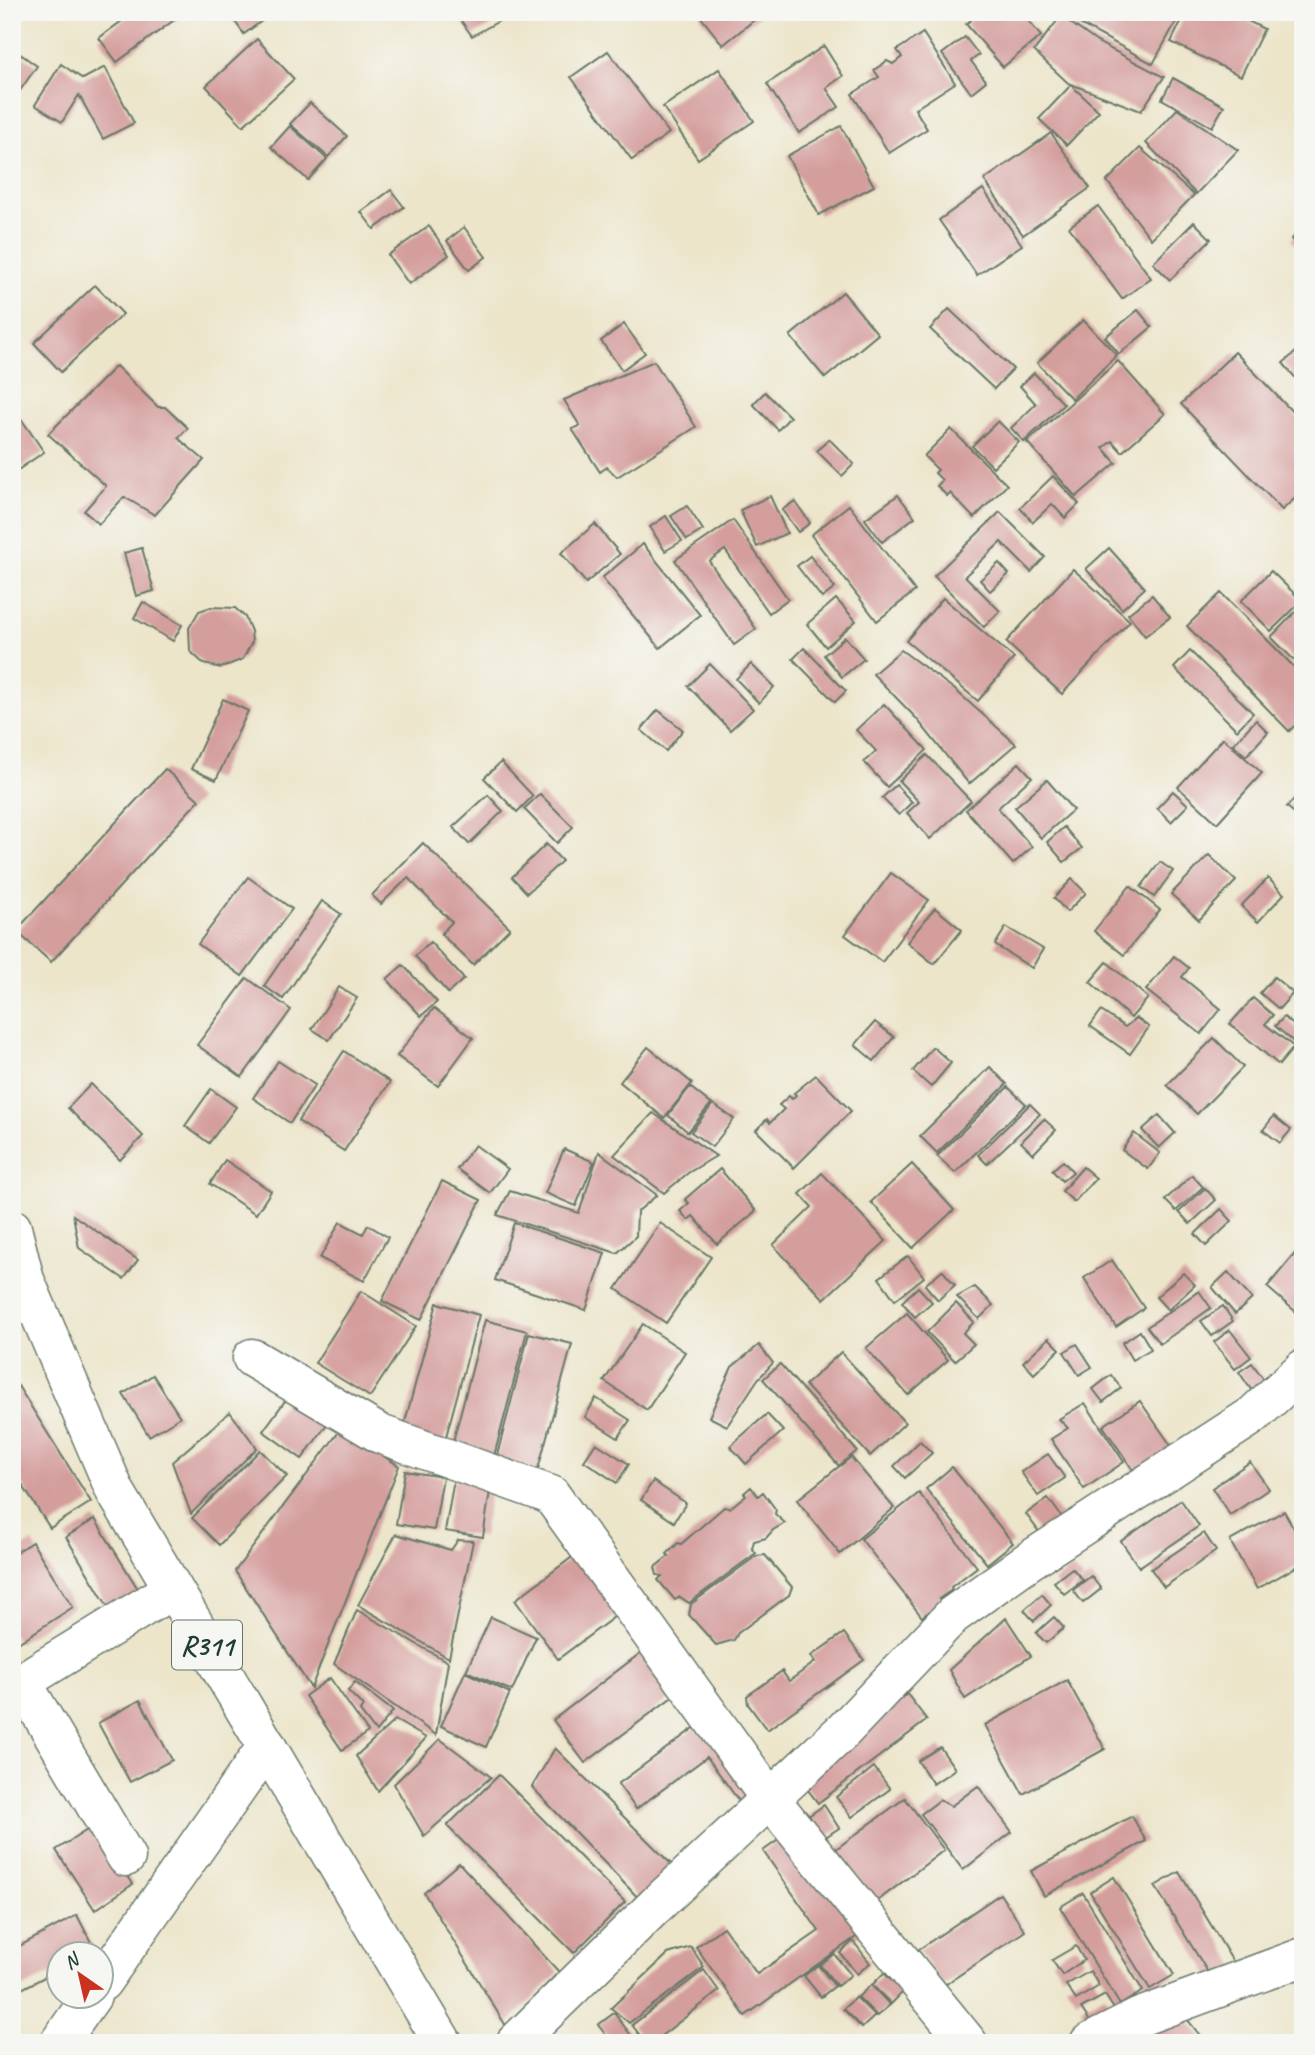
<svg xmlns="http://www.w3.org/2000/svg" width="1315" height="2055" font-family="Caveat,sans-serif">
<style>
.building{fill:#d49e9d}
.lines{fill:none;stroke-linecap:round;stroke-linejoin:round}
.minor-casing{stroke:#677868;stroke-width:41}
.primary-casing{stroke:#677868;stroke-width:41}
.minor{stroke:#fff;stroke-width:38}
.primary{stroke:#fff;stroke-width:38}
.labels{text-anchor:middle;stroke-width:5;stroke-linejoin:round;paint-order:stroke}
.shield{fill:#f6f6f2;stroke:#60746d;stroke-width:2}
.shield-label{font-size:28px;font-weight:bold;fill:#1f3d34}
</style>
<rect width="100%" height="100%" fill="#f6f6f2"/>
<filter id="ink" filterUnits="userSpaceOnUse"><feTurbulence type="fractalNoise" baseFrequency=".0143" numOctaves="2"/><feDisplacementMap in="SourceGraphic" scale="14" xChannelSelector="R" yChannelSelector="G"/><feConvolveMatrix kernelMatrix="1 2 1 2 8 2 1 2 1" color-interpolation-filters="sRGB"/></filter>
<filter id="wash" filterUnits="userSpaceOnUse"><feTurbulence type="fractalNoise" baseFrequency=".00686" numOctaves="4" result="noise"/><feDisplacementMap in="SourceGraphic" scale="28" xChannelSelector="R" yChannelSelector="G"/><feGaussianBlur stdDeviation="1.57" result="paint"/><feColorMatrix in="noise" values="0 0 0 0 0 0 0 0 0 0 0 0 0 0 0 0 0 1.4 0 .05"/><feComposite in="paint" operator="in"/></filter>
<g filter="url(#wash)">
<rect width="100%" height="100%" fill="#ece5ca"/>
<g id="blocks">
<g class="building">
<path d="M 134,12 L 185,12 L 117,62 L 99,38 Z"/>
<path d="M 228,12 L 274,12 L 244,34 Z"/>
<path d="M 455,12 L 515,12 L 472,36 Z"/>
<path d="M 705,12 L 764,12 L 723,45 L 700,16 Z"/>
<path d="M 980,12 L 1021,12 L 1041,36 L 1003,67 L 966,24 Z"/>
<path d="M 1058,12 L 1163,12 L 1177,20 L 1153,64 Z"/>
<path d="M 1186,12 L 1230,12 L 1264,29 L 1241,76 L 1171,42 Z"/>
<path d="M 1061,16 L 1097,42 L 1164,77 L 1141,111 L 1068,83 L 1034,51 Z"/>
<path d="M 923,33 L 955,83 L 915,109 L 927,129 L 889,153 L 852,94 L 879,77 L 874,70 L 887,61 L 893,64 L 902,57 L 897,50 Z"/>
<path d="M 965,37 L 979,55 L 971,61 L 986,81 L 971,93 L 942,54 Z"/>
<path d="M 257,39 L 294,79 L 243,126 L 206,86 Z"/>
<path d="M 824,46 L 843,76 L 826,88 L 839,107 L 799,133 L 767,84 Z"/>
<path d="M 12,48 L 37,66 L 12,102 Z"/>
<path d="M 608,51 L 669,133 L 632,160 L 571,77 Z"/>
<path d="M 61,64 L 83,79 L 105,67 L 134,123 L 103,139 L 79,95 L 62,122 L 35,105 Z"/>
<path d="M 719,69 L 754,121 L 698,159 L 663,107 Z"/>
<path d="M 1173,78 L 1224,106 L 1212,127 L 1162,99 Z"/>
<path d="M 1071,85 L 1099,111 L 1067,145 L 1039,119 Z"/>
<path d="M 310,103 L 347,136 L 328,157 L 290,124 Z"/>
<path d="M 1177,109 L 1238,150 L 1196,194 L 1146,143 Z"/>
<path d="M 290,126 L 327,159 L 308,180 L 271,147 Z"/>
<path d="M 841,126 L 874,186 L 819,215 L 787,156 Z"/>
<path d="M 1051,133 L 1090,188 L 1023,235 L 984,180 Z"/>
<path d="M 1140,148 L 1194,195 L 1151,239 L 1107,181 Z"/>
<path d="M 983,189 L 1022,245 L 977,275 L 939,220 Z"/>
<path d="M 391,190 L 404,207 L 374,229 L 361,212 Z"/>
<path d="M 1098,206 L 1151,278 L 1122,299 L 1069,227 Z"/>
<path d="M 1194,222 L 1211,239 L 1170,280 L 1153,263 Z"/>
<path d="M 429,226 L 449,255 L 409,284 L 388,255 Z"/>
<path d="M 464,227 L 486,257 L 469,270 L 447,241 Z"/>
<path d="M 1303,230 L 1303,256 L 1291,239 Z"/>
<path d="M 95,285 L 123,314 L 61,372 L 34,343 Z"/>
<path d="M 843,292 L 878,334 L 825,378 L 790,336 Z"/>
<path d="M 949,309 L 1013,369 L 994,389 L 930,329 Z"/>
<path d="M 1138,310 L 1152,327 L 1119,354 L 1105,337 Z"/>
<path d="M 1083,320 L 1117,355 L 1072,399 L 1037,363 Z"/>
<path d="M 624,324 L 645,353 L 622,370 L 601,341 Z"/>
<path d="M 1303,346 L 1303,387 L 1283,363 Z"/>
<path d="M 1235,352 L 1303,423 L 1303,491 L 1282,510 L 1181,404 Z"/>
<path d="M 654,361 L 696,427 L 617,477 L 607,467 L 600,472 L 572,429 L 580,426 L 564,400 Z"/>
<path d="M 1118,361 L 1165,414 L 1122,452 L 1112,441 L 1103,448 L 1116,463 L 1076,497 L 1027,442 Z"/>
<path d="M 116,366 L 158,407 L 165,407 L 188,428 L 178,438 L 204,460 L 155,515 L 124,497 L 99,524 L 84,511 L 106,486 L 48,434 Z"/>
<path d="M 1034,373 L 1064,404 L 1024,442 L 1011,428 L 1036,404 L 1020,386 Z"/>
<path d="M 765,392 L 790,417 L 778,430 L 753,404 Z"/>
<path d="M 22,420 L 44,452 L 12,474 L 12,426 Z"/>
<path d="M 998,421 L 1019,442 L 993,467 L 972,446 Z"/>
<path d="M 951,429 L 1007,485 L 974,518 L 950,493 L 947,496 L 937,486 L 942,480 L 935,473 L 938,470 L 924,456 Z"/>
<path d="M 829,439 L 854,464 L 842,476 L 817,451 Z"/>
<path d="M 1053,476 L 1079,504 L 1065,518 L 1052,504 L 1033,522 L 1020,508 Z"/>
<path d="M 898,495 L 915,517 L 882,542 L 865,519 Z"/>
<path d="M 770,496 L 787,533 L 757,547 L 740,510 Z"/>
<path d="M 795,501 L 810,523 L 798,532 L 782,510 Z"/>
<path d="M 849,505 L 915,591 L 877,621 L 811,535 Z"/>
<path d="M 687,506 L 703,530 L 687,540 L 671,516 Z"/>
<path d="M 1000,512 L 1045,557 L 1031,572 L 1001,542 L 965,576 L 1000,611 L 984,627 L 934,576 Z"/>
<path d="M 666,516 L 682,541 L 665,551 L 650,527 Z"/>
<path d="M 733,520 L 788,599 L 769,613 L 725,550 L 709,561 L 756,629 L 734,645 L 675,560 Z"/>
<path d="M 595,524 L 620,554 L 586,583 L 561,553 Z"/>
<path d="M 643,544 L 700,615 L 660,648 L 602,578 Z"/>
<path d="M 142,548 L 154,591 L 136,596 L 124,553 Z"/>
<path d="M 1109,548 L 1145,588 L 1122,609 L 1086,569 Z"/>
<path d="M 810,556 L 835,588 L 822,598 L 797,566 Z"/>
<path d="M 999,563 L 1009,574 L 990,591 L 980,580 Z"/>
<path d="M 1073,569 L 1130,621 L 1062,694 L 1006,642 Z"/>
<path d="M 1271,571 L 1302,601 L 1271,631 L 1241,601 Z"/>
<path d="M 1221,593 L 1303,676 L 1303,718 L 1289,731 L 1187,626 Z"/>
<path d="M 1152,595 L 1170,617 L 1145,636 L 1128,614 Z"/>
<path d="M 943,598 L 1014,658 L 978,701 L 906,641 Z"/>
<path d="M 836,599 L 856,621 L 826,647 L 807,624 Z"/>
<path d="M 143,602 L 182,625 L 173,641 L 134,618 Z"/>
<path d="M 1303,604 L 1303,651 L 1294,660 L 1271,637 Z"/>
<path d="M 211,607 L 235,608 L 245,617 L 251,631 L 252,642 L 243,659 L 221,668 L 204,664 L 190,651 L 189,628 L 199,611 Z"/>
<path d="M 845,637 L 864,659 L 842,677 L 824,655 Z"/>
<path d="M 804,648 L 846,691 L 835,702 L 793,659 Z"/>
<path d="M 901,650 L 954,689 L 1016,744 L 969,784 L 916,718 L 873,674 Z"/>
<path d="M 1190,651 L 1253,713 L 1237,730 L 1174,668 Z"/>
<path d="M 710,664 L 753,709 L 730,730 L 688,686 Z"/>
<path d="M 751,664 L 774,687 L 759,703 L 736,679 Z"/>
<path d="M 223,699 L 248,711 L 216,780 L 191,769 Z"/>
<path d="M 884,704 L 927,750 L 887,787 L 864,762 L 876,751 L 856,730 Z"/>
<path d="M 658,710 L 683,730 L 666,751 L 641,730 Z"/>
<path d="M 1256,720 L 1268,732 L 1246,756 L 1233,744 Z"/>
<path d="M 1223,738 L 1262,773 L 1217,823 L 1178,787 Z"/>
<path d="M 927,755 L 971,801 L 930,839 L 907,813 L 919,802 L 899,781 Z"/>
<path d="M 501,762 L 533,796 L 517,812 L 484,778 Z"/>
<path d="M 1019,763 L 1032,777 L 998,808 L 1032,847 L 1013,864 L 966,810 Z"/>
<path d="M 165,769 L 199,800 L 51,962 L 16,931 Z"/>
<path d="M 1047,780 L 1073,810 L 1041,838 L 1015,807 Z"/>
<path d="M 896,785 L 912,802 L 899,815 L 882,798 Z"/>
<path d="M 1303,789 L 1303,820 L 1287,807 Z"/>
<path d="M 1173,791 L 1188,805 L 1171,822 L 1157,808 Z"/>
<path d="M 540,794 L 573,827 L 557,843 L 524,809 Z"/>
<path d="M 488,795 L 503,811 L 469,844 L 453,827 Z"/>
<path d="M 1064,827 L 1082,848 L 1064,862 L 1047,842 Z"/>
<path d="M 423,843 L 510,928 L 473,965 L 441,934 L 452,922 L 408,878 L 381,904 L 372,895 Z"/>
<path d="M 546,844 L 562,861 L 527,893 L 512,877 Z"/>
<path d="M 1209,855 L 1236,881 L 1199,920 L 1171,894 Z"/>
<path d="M 1160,862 L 1173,871 L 1154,897 L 1141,887 Z"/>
<path d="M 891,873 L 929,900 L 882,962 L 845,935 Z"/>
<path d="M 248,877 L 292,909 L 242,976 L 198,944 Z"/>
<path d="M 1268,878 L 1284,894 L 1258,922 L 1241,906 Z"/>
<path d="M 1072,879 L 1086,893 L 1067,912 L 1054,898 Z"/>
<path d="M 1130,886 L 1160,910 L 1124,955 L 1094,931 Z"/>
<path d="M 322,901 L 341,914 L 283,999 L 264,986 Z"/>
<path d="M 935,908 L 962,930 L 934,964 L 907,942 Z"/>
<path d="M 1006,927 L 1043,949 L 1032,968 L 995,945 Z"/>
<path d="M 430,942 L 464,979 L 448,993 L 415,956 Z"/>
<path d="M 1174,956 L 1189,968 L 1182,977 L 1221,1009 L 1201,1034 L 1146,990 Z"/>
<path d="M 1107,962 L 1148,998 L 1131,1018 L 1090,982 Z"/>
<path d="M 403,965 L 437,1002 L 421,1016 L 387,979 Z"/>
<path d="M 1274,977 L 1293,993 L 1279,1009 L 1260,993 Z"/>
<path d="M 247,978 L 291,1010 L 242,1077 L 197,1045 Z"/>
<path d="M 339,987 L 357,998 L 329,1040 L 312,1029 Z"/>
<path d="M 1253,998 L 1273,1015 L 1265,1024 L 1294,1047 L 1279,1065 L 1230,1024 Z"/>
<path d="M 434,1008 L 473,1038 L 438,1086 L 397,1056 Z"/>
<path d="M 1101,1011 L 1125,1027 L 1136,1018 L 1149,1027 L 1130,1054 L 1090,1026 Z"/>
<path d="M 1284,1017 L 1303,1033 L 1303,1039 L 1297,1045 L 1275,1026 Z"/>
<path d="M 875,1022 L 894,1037 L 874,1061 L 855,1045 Z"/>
<path d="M 1214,1038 L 1243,1067 L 1197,1114 L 1167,1085 Z"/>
<path d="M 648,1047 L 692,1083 L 664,1118 L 620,1082 Z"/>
<path d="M 933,1047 L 951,1063 L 931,1087 L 913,1071 Z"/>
<path d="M 344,1051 L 390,1082 L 344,1151 L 298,1121 Z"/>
<path d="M 278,1061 L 315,1085 L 290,1123 L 253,1098 Z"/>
<path d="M 990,1067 L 1007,1084 L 937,1153 L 920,1136 Z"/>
<path d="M 816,1075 L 851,1111 L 794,1168 L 756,1130 L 767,1119 L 770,1123 L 784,1109 L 779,1105 L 789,1096 L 792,1099 L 796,1095 L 794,1093 Z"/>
<path d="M 91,1084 L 143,1136 L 120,1160 L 68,1108 Z"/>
<path d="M 690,1087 L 711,1104 L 688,1132 L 668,1115 Z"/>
<path d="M 1008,1087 L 1026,1104 L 955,1173 L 937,1156 Z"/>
<path d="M 211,1089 L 236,1107 L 209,1143 L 185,1126 Z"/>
<path d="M 713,1104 L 734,1119 L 712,1147 L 691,1132 Z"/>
<path d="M 1030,1104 L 1040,1114 L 987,1164 L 978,1155 Z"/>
<path d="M 653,1113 L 716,1156 L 688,1173 L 664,1193 L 614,1155 Z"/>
<path d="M 1159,1115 L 1175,1133 L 1159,1148 L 1142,1130 Z"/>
<path d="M 1274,1116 L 1291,1130 L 1280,1143 L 1263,1130 Z"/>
<path d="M 1044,1119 L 1056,1130 L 1033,1154 L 1021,1142 Z"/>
<path d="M 1134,1133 L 1160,1153 L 1148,1169 L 1122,1150 Z"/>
<path d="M 475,1145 L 508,1169 L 490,1193 L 457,1169 Z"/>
<path d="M 564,1149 L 594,1162 L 576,1206 L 545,1193 Z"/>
<path d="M 599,1152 L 657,1195 L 637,1212 L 636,1236 L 617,1253 L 497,1215 L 510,1191 L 579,1213 Z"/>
<path d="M 225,1160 L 271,1191 L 256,1214 L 210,1184 Z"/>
<path d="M 1063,1161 L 1073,1172 L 1062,1181 L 1052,1170 Z"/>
<path d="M 912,1164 L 954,1210 L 913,1248 L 871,1202 Z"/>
<path d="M 1083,1167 L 1096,1178 L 1074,1202 L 1062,1191 Z"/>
<path d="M 720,1169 L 756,1211 L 717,1244 L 693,1216 L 688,1220 L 680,1211 L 689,1203 L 685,1199 Z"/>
<path d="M 822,1173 L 886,1241 L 824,1299 L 773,1245 L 812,1207 L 800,1194 Z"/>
<path d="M 1192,1175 L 1203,1187 L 1176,1211 L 1165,1200 Z"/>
<path d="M 442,1181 L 481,1200 L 421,1320 L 382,1301 Z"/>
<path d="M 1205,1188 L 1216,1200 L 1190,1224 L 1179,1212 Z"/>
<path d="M 1221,1209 L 1232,1221 L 1206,1246 L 1195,1234 Z"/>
<path d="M 73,1215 L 138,1260 L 124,1279 L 79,1248 Z"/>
<path d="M 340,1222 L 363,1234 L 368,1225 L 388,1237 L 364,1281 L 320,1258 Z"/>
<path d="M 514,1223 L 605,1253 L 586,1310 L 495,1280 Z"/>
<path d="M 660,1223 L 711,1257 L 666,1323 L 616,1289 Z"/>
<path d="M 1303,1244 L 1303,1318 L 1267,1287 Z"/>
<path d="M 908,1256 L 924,1277 L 895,1300 L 879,1278 Z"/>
<path d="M 1112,1260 L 1144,1308 L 1116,1327 L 1084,1278 Z"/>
<path d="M 942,1270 L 955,1285 L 938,1300 L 925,1285 Z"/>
<path d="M 1228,1272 L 1252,1299 L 1235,1314 L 1212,1287 Z"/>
<path d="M 1183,1273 L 1195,1285 L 1168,1310 L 1156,1297 Z"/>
<path d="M 918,1287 L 932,1302 L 915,1317 L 902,1302 Z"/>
<path d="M 975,1287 L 993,1305 L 979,1319 L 957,1297 Z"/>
<path d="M 361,1291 L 416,1326 L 370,1397 L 315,1363 Z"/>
<path d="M 1199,1291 L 1211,1308 L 1160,1344 L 1147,1327 Z"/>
<path d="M 437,1303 L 479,1315 L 444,1444 L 402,1433 Z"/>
<path d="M 956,1303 L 974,1322 L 963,1333 L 974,1344 L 955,1361 L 927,1332 Z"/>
<path d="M 1223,1306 L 1233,1321 L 1212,1336 L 1201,1321 Z"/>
<path d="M 907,1313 L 948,1360 L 908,1395 L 866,1348 Z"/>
<path d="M 485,1320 L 527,1331 L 493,1460 L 451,1449 Z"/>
<path d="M 643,1324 L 685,1352 L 647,1410 L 604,1381 Z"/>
<path d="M 1230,1330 L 1251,1357 L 1235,1369 L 1214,1342 Z"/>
<path d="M 1140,1331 L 1151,1349 L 1132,1360 L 1122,1343 Z"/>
<path d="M 529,1333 L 572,1344 L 537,1473 L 495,1463 Z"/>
<path d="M 1049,1338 L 1060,1349 L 1034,1374 L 1023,1362 Z"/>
<path d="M 1077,1344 L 1092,1367 L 1079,1375 L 1064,1352 Z"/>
<path d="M 759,1345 L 773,1363 L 758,1379 L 727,1426 L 709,1417 L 732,1367 Z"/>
<path d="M 841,1352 L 905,1423 L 870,1456 L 805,1385 Z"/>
<path d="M 1252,1363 L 1265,1381 L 1252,1391 L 1239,1372 Z"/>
<path d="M 780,1364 L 857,1451 L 839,1466 L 763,1379 Z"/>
<path d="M 153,1375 L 180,1417 L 149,1436 L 123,1394 Z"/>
<path d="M 1111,1375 L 1121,1388 L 1103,1402 L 1093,1389 Z"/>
<path d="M 18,1386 L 91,1502 L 50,1528 L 12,1469 L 12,1390 Z"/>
<path d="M 296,1386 L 335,1413 L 302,1459 L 263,1431 Z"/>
<path d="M 596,1398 L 630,1420 L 618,1438 L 585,1417 Z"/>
<path d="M 1140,1401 L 1177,1454 L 1140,1480 L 1103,1426 Z"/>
<path d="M 1085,1403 L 1124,1462 L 1084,1489 L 1051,1439 L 1068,1428 L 1059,1419 Z"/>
<path d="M 230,1412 L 257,1448 L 191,1514 L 172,1462 Z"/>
<path d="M 767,1414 L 783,1431 L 746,1464 L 730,1446 Z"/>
<path d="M 341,1429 L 399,1466 L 311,1688 L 235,1571 Z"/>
<path d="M 920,1441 L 932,1453 L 905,1478 L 894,1466 Z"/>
<path d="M 596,1443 L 629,1464 L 617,1483 L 584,1461 Z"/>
<path d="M 260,1450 L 287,1476 L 219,1545 L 192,1518 Z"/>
<path d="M 1048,1454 L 1065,1478 L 1038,1496 L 1021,1472 Z"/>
<path d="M 851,1457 L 894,1508 L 840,1554 L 797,1500 Z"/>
<path d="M 1250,1462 L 1269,1489 L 1230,1515 L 1212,1488 Z"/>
<path d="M 952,1467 L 1013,1543 L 987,1564 L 926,1489 Z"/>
<path d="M 405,1471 L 443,1477 L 434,1530 L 396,1524 Z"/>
<path d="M 454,1479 L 491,1484 L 483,1537 L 445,1531 Z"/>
<path d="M 653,1481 L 686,1503 L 674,1522 L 641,1500 Z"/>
<path d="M 751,1487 L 758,1496 L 763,1492 L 776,1510 L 775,1514 L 785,1523 L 773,1530 L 766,1538 L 754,1541 L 752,1548 L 756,1553 L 689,1603 L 680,1597 L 675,1600 L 658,1580 L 662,1576 L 657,1575 L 655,1567 L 669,1556 L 667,1554 L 678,1543 L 681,1544 L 724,1507 L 730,1508 L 746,1495 L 744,1493 Z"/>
<path d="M 919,1493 L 977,1567 L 951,1587 L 952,1590 L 939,1599 L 942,1602 L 922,1617 L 861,1539 Z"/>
<path d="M 1048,1498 L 1070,1528 L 1048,1544 L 1026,1514 Z"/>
<path d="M 1181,1500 L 1199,1526 L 1139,1567 L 1121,1541 Z"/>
<path d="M 1284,1511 L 1303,1544 L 1303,1563 L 1257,1589 L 1230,1541 Z"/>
<path d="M 95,1519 L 141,1594 L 111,1612 L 66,1537 Z"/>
<path d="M 1204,1533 L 1216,1551 L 1164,1587 L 1151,1569 Z"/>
<path d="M 396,1534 L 451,1550 L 458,1540 L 473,1541 L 449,1658 L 358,1605 Z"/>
<path d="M 32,1542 L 73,1607 L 18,1643 L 12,1633 L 12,1555 Z"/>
<path d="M 583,1549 L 626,1608 L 558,1659 L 515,1600 Z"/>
<path d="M 765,1555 L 792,1587 L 789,1595 L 738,1633 L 734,1640 L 716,1645 L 689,1615 L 691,1604 L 756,1556 Z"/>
<path d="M 1072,1568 L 1083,1580 L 1064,1594 L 1054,1582 Z"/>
<path d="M 1091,1576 L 1101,1589 L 1083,1603 L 1073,1590 Z"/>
<path d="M 1042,1594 L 1051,1605 L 1034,1621 L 1024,1610 Z"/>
<path d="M 357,1610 L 448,1662 L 436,1735 L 334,1664 Z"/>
<path d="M 491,1617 L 536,1637 L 512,1691 L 466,1671 Z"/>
<path d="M 1054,1617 L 1064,1628 L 1046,1643 L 1036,1633 Z"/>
<path d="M 1006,1618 L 1031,1656 L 965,1699 L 949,1670 Z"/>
<path d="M 844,1633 L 864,1660 L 767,1730 L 748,1704 L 747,1696 L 782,1671 L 789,1681 L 815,1662 L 811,1656 Z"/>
<path d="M 651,1645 L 684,1688 L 585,1763 L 553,1720 Z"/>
<path d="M 465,1672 L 510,1693 L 486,1747 L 441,1726 Z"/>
<path d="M 330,1678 L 368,1732 L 342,1750 L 305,1696 Z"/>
<path d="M 1067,1680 L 1105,1749 L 1023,1794 L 985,1725 Z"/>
<path d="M 355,1682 L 393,1711 L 376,1732 L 360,1711 L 363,1706 L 348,1691 Z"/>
<path d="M 907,1694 L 927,1720 L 818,1803 L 798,1777 Z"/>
<path d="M 140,1700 L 172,1760 L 130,1782 L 98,1723 Z"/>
<path d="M 395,1720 L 426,1738 L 378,1791 L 356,1756 Z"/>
<path d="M 705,1720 L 763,1800 L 747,1812 L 707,1757 L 636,1809 L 618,1784 Z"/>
<path d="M 440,1739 L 491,1777 L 424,1836 L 394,1784 Z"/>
<path d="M 940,1747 L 955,1769 L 933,1784 L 918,1761 Z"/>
<path d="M 555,1748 L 680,1873 L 644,1904 L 532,1787 Z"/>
<path d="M 874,1767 L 890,1789 L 852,1817 L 836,1797 Z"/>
<path d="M 499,1775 L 625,1902 L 574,1953 L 447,1826 Z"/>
<path d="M 978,1786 L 1012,1832 L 963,1870 L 921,1814 L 940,1800 L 951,1806 Z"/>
<path d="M 905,1798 L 944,1850 L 876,1902 L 836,1849 Z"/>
<path d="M 824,1805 L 839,1828 L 818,1842 L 803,1820 Z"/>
<path d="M 1132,1816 L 1146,1841 L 1044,1896 L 1031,1871 Z"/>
<path d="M 95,1825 L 133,1884 L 95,1910 L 56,1850 Z"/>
<path d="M 791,1831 L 863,1932 L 745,2016 L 696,1947 L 723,1927 L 757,1974 L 819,1931 L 763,1851 Z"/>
<path d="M 459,1863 L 559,1972 L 506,2026 L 424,1893 Z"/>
<path d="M 1179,1872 L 1238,1970 L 1215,1984 L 1155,1886 Z"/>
<path d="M 1114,1877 L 1174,1975 L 1150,1989 L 1090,1892 Z"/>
<path d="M 1083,1893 L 1143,1991 L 1120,2005 L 1060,1907 Z"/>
<path d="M 1000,1894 L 1025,1931 L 943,1986 L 918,1950 Z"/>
<path d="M 77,1915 L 95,1950 L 88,1954 L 60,1954 L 60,1969 L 12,1994 L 12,1950 Z"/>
<path d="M 853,1941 L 870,1963 L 857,1974 L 840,1953 Z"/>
<path d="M 1076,1946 L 1084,1960 L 1062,1975 L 1052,1960 Z"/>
<path d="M 691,1947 L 704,1967 L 629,2023 L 611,2008 L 668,1954 Z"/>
<path d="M 834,1954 L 851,1975 L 837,1986 L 820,1965 Z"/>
<path d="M 818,1965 L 835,1986 L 821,1997 L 804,1976 Z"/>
<path d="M 704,1970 L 719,1991 L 652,2043 L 646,2043 L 632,2025 Z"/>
<path d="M 1090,1971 L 1099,1986 L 1076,2000 L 1066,1985 Z"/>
<path d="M 884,1973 L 903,1992 L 891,2004 L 872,1985 Z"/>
<path d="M 871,1985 L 890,2005 L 877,2016 L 858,1997 Z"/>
<path d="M 1105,1995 L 1114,2009 L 1091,2023 L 1081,2008 Z"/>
<path d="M 856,1997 L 875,2016 L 862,2028 L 843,2009 Z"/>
<path d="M 1180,2010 L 1206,2043 L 1154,2043 L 1148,2035 Z"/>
<path d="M 614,2013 L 637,2043 L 612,2043 L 598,2025 Z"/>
</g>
</g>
</g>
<g filter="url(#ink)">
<use href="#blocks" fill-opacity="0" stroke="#677868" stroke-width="2"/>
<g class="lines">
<defs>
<g id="minor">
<path d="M 252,1358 L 380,1434 L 551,1495 L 770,1799 L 968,2043"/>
<path d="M 22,1682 L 126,1857"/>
<path d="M 12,1688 L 173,1589"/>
<path d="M 102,1982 L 267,1746"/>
<path d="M 59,2043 L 92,1996"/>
<path d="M 515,2043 L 655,1906 L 843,1731 L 953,1615 L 1027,1562 L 1252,1416 L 1303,1369"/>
<path d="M 1089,2043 L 1140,2017 L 1303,1957"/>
</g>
<path id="primary" d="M 12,1228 L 25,1280 L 115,1491 L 443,2043"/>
</defs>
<use href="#minor" class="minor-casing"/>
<use href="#primary" class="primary-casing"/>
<use href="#minor" class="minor"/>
<use href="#primary" class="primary"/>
</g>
</g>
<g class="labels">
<rect class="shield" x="172" y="1620.5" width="70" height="49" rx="5"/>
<g class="shield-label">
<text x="207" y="1655">R311</text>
</g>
</g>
<rect width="1315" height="2055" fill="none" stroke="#f6f6f2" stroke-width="42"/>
<g transform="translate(80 1975) rotate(326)"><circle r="33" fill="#f6f6f2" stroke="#a0aca6" stroke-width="2"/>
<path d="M0-5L12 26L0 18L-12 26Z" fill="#c8321e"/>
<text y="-10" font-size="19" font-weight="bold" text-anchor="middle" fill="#1f3d34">N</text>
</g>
</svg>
